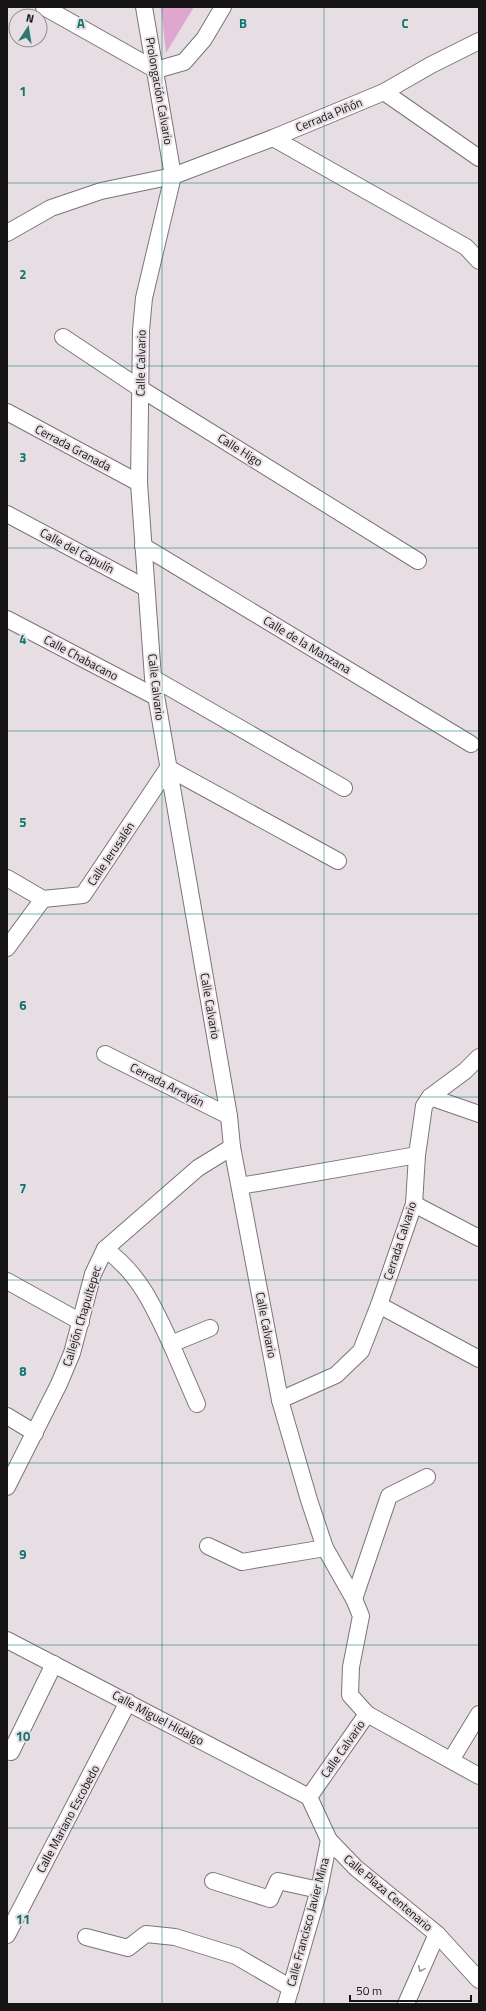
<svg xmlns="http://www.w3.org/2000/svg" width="486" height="2011" font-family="'Titillium Web',sans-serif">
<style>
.green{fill:#dfa7d0}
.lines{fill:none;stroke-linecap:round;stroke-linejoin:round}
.minor-casing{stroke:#7b7479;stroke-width:18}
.minor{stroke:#fff;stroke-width:16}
.oneway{stroke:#969596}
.grid{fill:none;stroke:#0f766e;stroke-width:1;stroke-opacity:0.55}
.labels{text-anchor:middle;stroke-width:4;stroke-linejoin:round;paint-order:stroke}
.street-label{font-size:12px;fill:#161415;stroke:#e6dee3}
.grid-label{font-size:13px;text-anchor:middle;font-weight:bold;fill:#0f766e;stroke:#e6dee3;stroke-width:4;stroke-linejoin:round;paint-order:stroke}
</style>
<rect width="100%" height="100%" fill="#e6dee3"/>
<path class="green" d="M 161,7 L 194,7 L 166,53 Z"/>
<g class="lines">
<defs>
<g id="minor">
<path d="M 44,7 L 156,70 L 184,62 L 204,39 L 223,7"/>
<path d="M 144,7 L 173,176 L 144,298 L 141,330 L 139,483 L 153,678 L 229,1116 L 232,1147 L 280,1400 L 309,1500 L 325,1548 L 354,1599 L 361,1616 L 351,1667 L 350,1695 L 367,1714 L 309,1797"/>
<path d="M 384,92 L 479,158"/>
<path d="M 273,138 L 466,247 L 479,261"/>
<path d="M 7,233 L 51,208 L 101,191 L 173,176 L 273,138 L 384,92 L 431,65 L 479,41"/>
<path d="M 63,337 L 141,389 L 418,561"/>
<path d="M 7,412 L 139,483"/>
<path d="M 7,514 L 146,588"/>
<path d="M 143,546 L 471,744"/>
<path d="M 7,619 L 156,697"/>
<path d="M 153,678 L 344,788"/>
<path d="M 7,878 L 43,899"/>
<path d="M 7,948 L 43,899 L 83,895 L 168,768 L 338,861"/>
<path d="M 105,1054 L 229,1116"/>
<path d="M 430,1097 L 479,1114"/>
<path d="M 240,1186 L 417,1155"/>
<path d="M 414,1204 L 479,1238"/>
<path d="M 105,1249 C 139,1273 154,1307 171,1344"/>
<path d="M 7,1281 L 81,1322"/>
<path d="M 379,1305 L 479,1359"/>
<path d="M 280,1400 L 336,1375 L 361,1351 L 379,1305 L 414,1204 L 417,1155 L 424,1106 L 430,1097 L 465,1071 L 479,1057"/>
<path d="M 197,1404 L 171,1344 L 210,1328"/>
<path d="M 7,1416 L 35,1433"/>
<path d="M 7,1487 L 59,1384 L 72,1353 L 93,1274 L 105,1249 L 198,1168 L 232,1147"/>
<path d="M 208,1546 L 242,1562 L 325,1548"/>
<path d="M 354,1599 L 389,1496 L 427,1477"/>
<path d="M 7,1640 L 309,1797"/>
<path d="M 367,1714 L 479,1776"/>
<path d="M 11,1752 L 54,1664"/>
<path d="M 451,1760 L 479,1714"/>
<path d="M 309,1797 L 329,1840 L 356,1868 L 437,1934 L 479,1980"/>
<path d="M 213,1881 L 270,1899 L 278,1881 L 319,1890"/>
<path d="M 7,1935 L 128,1702"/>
<path d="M 86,1937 L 128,1948 L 146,1934 L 175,1937 L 236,1956 L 291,1988"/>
<path d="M 286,2004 L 319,1890 L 329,1840"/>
<path d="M 406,2004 L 437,1934"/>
</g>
</defs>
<use href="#minor" class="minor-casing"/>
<use href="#minor" class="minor"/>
</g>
<defs><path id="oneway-chevron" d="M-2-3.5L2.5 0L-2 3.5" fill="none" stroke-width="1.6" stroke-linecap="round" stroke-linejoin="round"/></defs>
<use class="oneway" href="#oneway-chevron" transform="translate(421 1969) rotate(114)"/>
<path class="grid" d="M 162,7 L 162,2004M 324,7 L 324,2004M 7,183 L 479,183M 7,366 L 479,366M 7,548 L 479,548M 7,731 L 479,731M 7,914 L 479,914M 7,1097 L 479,1097M 7,1280 L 479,1280M 7,1463 L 479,1463M 7,1645 L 479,1645M 7,1828 L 479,1828"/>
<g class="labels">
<g class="street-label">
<text transform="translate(159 91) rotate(80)" y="4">Prolongación Calvario</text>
<text transform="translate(329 115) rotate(-22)" y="4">Cerrada Piñón</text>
<text transform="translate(141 363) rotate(-89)" y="4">Calle Calvario</text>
<text transform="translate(73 448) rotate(28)" y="4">Cerrada Granada</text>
<text transform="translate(240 450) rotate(32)" y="4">Calle Higo</text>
<text transform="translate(77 551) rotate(28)" y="4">Calle del Capulín</text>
<text transform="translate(307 645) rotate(31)" y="4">Calle de la Manzana</text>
<text transform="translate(81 658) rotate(28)" y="4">Calle Chabacano</text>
<text transform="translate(156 687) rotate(83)" y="4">Calle Calvario</text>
<text transform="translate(111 854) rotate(-56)" y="4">Calle Jerusalén</text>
<text transform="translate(210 1006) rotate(80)" y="4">Calle Calvario</text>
<text transform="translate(167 1085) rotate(27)" y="4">Cerrada Arrayán</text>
<text transform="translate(400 1241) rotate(-72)" y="4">Cerrada Calvario</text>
<text transform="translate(82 1316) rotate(-73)" y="4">Callejón Chapultepec</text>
<text transform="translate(266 1325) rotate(79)" y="4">Calle Calvario</text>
<text transform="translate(158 1718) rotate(28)" y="4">Calle Miguel Hidalgo</text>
<text transform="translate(343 1749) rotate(-55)" y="4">Calle Calvario</text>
<text transform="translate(68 1819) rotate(-62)" y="4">Calle Mariano Escobedo</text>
<text transform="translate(388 1893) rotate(40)" y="4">Calle Plaza Centenario</text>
<text transform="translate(308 1922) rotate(-75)" y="4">Calle Francisco Javier Mina</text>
</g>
</g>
<g class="grid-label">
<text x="81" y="28">A</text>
<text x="243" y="28">B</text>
<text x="405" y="28">C</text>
<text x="23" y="96">1</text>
<text x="23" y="279">2</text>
<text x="23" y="462">3</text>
<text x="23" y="644">4</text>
<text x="23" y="827">5</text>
<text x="23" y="1010">6</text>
<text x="23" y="1193">7</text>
<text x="23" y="1376">8</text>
<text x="23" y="1559">9</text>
<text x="23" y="1741">10</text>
<text x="23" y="1924">11</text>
</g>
<rect width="486" height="2011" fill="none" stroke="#161415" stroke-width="16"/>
<g transform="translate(28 28) rotate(12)"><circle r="19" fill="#e6dee3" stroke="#938d91"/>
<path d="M0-3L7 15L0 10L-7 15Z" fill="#307871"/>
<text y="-6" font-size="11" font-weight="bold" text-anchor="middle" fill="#161415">N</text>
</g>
<path d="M350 1995v6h121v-6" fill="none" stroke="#161415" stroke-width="2"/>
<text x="356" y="1995" font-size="12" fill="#161415" stroke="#e6dee3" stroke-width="3" paint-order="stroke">50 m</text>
</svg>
